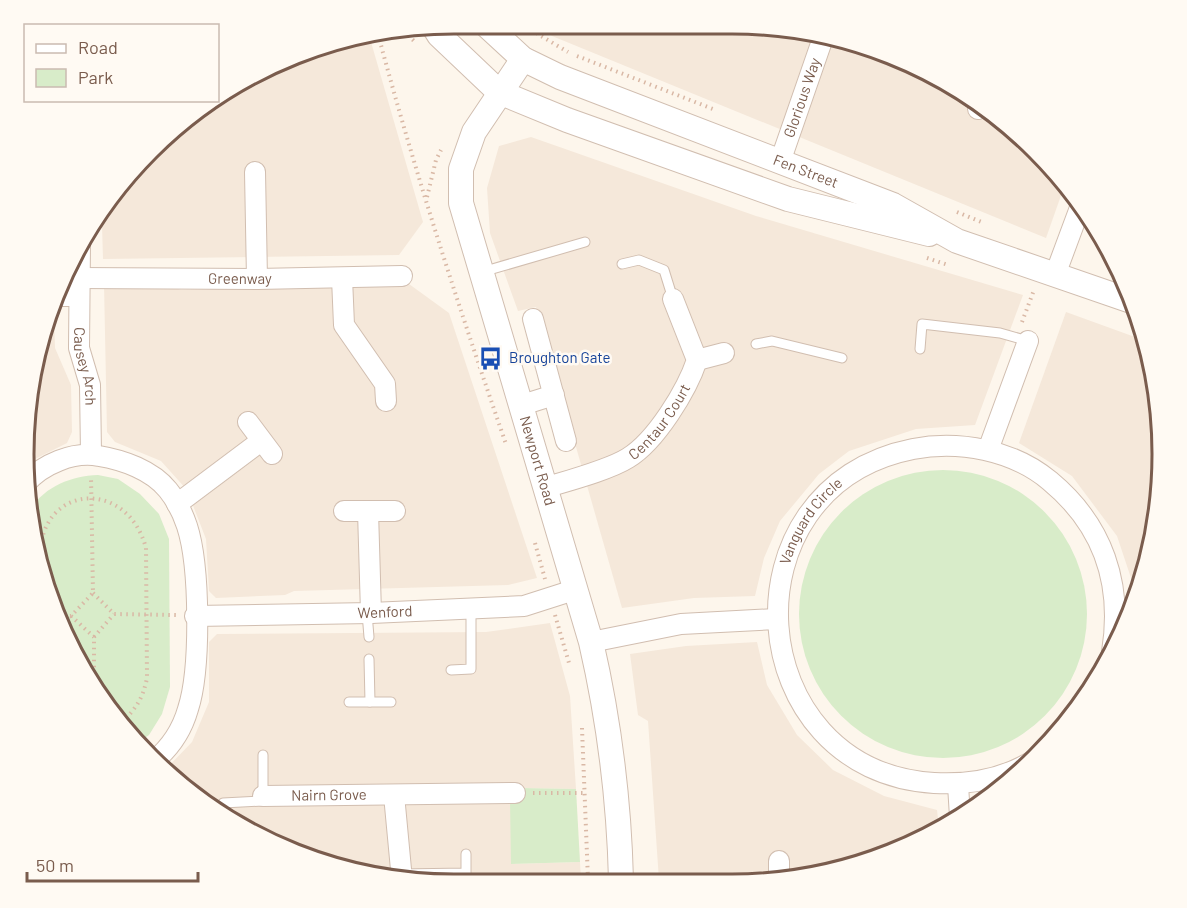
<svg xmlns="http://www.w3.org/2000/svg" width="1187" height="908" font-family="Barlow,sans-serif">
<style>
.residential{fill:#f5e8da}
.green{fill:#d8ecc9}
.lines{fill:none;stroke-linecap:round;stroke-linejoin:round}
.service-casing{stroke:#d1beb0;stroke-width:11}
.minor-casing{stroke:#d1beb0;stroke-width:22}
.tertiary-casing{stroke:#d1beb0;stroke-width:26}
.path{stroke:#d9b8a5;stroke-width:4;stroke-dasharray:1.5 4.5;stroke-linecap:butt}
.service{stroke:#fff;stroke-width:9}
.minor{stroke:#fff;stroke-width:20}
.tertiary{stroke:#fff;stroke-width:24}
.labels{text-anchor:middle;stroke-width:5;stroke-linejoin:round;paint-order:stroke}
.street-label{font-size:15px;fill:#7a5c4d;stroke:#fffaf3}
.transit-label{font-size:15px;fill:#164399;stroke:#fffaf3;text-anchor:start}
.rim{fill:none;stroke:#7a5c4d;stroke-width:3}
</style>
<rect width="100%" height="100%" fill="#fdf6ec"/>
<g class="residential">
<path d="M 539,24 L 761,25 L 845,39 L 923,68 L 994,113 L 1064,187 L 1046,238 L 552,36 Z"/>
<path d="M 369,35 L 423,222 L 399,255 L 103,259 L 102,225 L 111,200 L 150,150 L 239,82 L 342,39 Z"/>
<path d="M 531,137 L 756,216 L 1023,295 L 975,425 L 916,429 L 849,451 L 819,474 L 780,521 L 764,558 L 755,596 L 694,598 L 622,608 L 536,307 L 518,311 L 490,233 L 487,188 L 499,146 Z"/>
<path d="M 104,284 L 163,284 L 181,290 L 409,284 L 449,313 L 537,578 L 508,585 L 294,591 L 285,595 L 216,598 L 209,591 L 206,539 L 187,490 L 161,461 L 115,442 L 107,432 Z"/>
<path d="M 1066,312 L 1146,341 L 1155,370 L 1163,454 L 1155,538 L 1134,605 L 1133,584 L 1117,536 L 1072,476 L 1019,443 Z"/>
<path d="M 50,316 L 54,316 L 55,348 L 71,385 L 72,432 L 67,443 L 27,463 L 39,343 Z"/>
<path d="M 550,623 L 570,696 L 576,789 L 521,788 L 512,864 L 580,862 L 581,880 L 398,880 L 315,861 L 215,812 L 165,770 L 192,742 L 209,702 L 209,642 L 217,634 L 486,632 Z"/>
<path d="M 757,642 L 767,685 L 797,735 L 833,770 L 884,796 L 937,810 L 939,828 L 872,861 L 789,880 L 659,880 L 648,721 L 638,715 L 630,654 L 686,646 Z"/>
</g>
<g class="green">
<circle cx="943" cy="614" r="144"/>
<path d="M 98,475 L 118,479 L 140,494 L 159,514 L 169,539 L 170,687 L 162,714 L 149,735 L 137,743 L 96,693 L 47,592 L 30,509 C 46,486 71,476 98,475 Z"/>
<path d="M 521,788 L 576,789 L 580,862 L 511,864 L 510,799 Z"/>
</g>
<g class="lines">
<defs>
<g id="service">
<path d="M 622,264 L 639,260 L 664,270 L 673,299"/>
<path d="M 482,272 L 585,242"/>
<path d="M 756,344 L 772,341 L 842,358"/>
<path d="M 920,349 L 922,324 L 1000,333 L 1028,341"/>
<path d="M 367,613 L 369,637"/>
<path d="M 369,659 L 370,702"/>
<path d="M 451,670 L 471,669 L 471,608"/>
<path d="M 349,702 L 391,702"/>
<path d="M 223,803 L 263,801 L 263,755"/>
<path d="M 400,874 L 466,873 L 466,854"/>
</g>
<g id="minor">
<path d="M 978,109 L 980,104"/>
<path id="s1" d="M 780,162 L 824,35"/>
<path d="M 255,172 L 257,279"/>
<path id="s2" d="M 80,243 L 79,348 L 90,385 L 91,454"/>
<path d="M 1055,275 L 1081,205"/>
<path id="s3" d="M 78,278 L 257,279 L 402,276"/>
<path d="M 342,278 L 344,325 L 385,384 L 386,401"/>
<path d="M 58,296 L 78,296"/>
<path d="M 533,319 L 566,441"/>
<path d="M 697,360 L 724,353"/>
<path d="M 522,405 L 554,395"/>
<path d="M 248,422 L 272,454"/>
<path d="M 988,450 L 1028,341"/>
<path d="M 25,484 C 42,464 74,451 99,456 C 123,460 152,470 168,490 C 176,500 183,514 187,526 C 200,566 201,669 188,709 C 182,730 171,747 154,761"/>
<path id="s4" d="M 544,488 C 567,481 609,470 628,458 C 656,441 687,390 697,360 L 673,299"/>
<path d="M 177,504 L 261,441"/>
<path d="M 344,511 L 395,511"/>
<path d="M 368,511 L 371,613"/>
<path id="s5" d="M 195,616 L 371,613 L 524,606 L 574,590"/>
<path d="M 591,642 L 681,624 L 776,619"/>
<path id="s6" d="M 1037,758 C 1006,779 971,785 934,783 C 740,771 720,487 913,449 C 959,440 1013,450 1050,481 C 1103,525 1123,584 1112,652"/>
<path d="M 958,785 L 960,817"/>
<path d="M 394,795 L 402,880"/>
<path id="s7" d="M 263,796 L 515,793"/>
<path d="M 779,880 L 779,861"/>
</g>
<g id="tertiary">
<path id="s8" d="M 485,24 L 523,59 L 560,77 L 893,205 L 957,241 L 1134,302"/>
<path d="M 434,27 L 439,35 L 499,92 L 567,120 L 788,199 L 929,234"/>
<path id="s9" d="M 523,59 L 474,132 L 461,169 L 461,203 L 591,642 C 609,720 619,800 621,880"/>
</g>
</defs>
<use href="#service" class="service-casing"/>
<use href="#minor" class="minor-casing"/>
<use href="#tertiary" class="tertiary-casing"/>
<g class="path">
<path d="M 526,27 L 568,52"/>
<path d="M 404,31 L 415,42"/>
<path d="M 378,34 C 415,173 459,308 506,444"/>
<path d="M 577,56 L 713,109"/>
<path d="M 427,197 L 436,160 L 441,150"/>
<path d="M 957,212 L 984,223"/>
<path d="M 927,258 L 948,265"/>
<path d="M 1022,322 L 1034,290"/>
<path d="M 1132,326 L 1143,330"/>
<path d="M 535,543 L 545,579"/>
<path d="M 40,558 C 39,484 127,477 146,548 L 147,678 C 143,698 136,709 121,723"/>
<path d="M 93,593 L 114,614 L 176,615"/>
<path d="M 58,615 L 71,616 L 93,593 L 91,476"/>
<path d="M 555,615 L 569,663"/>
<path d="M 71,616 L 94,637 L 94,688"/>
<path d="M 94,637 L 114,614"/>
<path d="M 582,728 L 588,880"/>
<path d="M 533,793 L 583,793"/>
</g>
<use href="#service" class="service"/>
<use href="#minor" class="minor"/>
<use href="#tertiary" class="tertiary"/>
</g>
<defs>
<symbol id="bus-bare" viewBox="-9 -9 18 18"><path d="M-5-6H5V4H4V6H2V4H-2V6H-4V4H-5ZM-3.5-4V0h7V-4ZM-3.5 1.2v1.5H-2V1.2ZM2 1.2v1.5H3.5V1.2Z" fill="#1a4fb4" stroke="#fffaf3" stroke-width="2.5" paint-order="stroke"/></symbol>
</defs>
<g fill-rule="evenodd">
<use href="#bus-bare" x="474" y="342" width="33" height="33"/>
</g>
<g class="labels">
<g class="street-label">
<text dy="5" stroke="none"><textPath href="#s1" startOffset="68">Glorious Way</textPath></text>
<text dy="5" stroke="none"><textPath href="#s8" startOffset="356">Fen Street</textPath></text>
<text dy="5" stroke="none"><textPath href="#s3" startOffset="162">Greenway</textPath></text>
<text dy="5" stroke="none"><textPath href="#s2" startOffset="124">Causey Arch</textPath></text>
<text dy="5" stroke="none"><textPath href="#s4" startOffset="138">Centaur Court</textPath></text>
<text dy="5" stroke="none"><textPath href="#s9" startOffset="430">Newport Road</textPath></text>
<text dy="5" stroke="none"><textPath href="#s6" startOffset="464">Vanguard Circle</textPath></text>
<text dy="5" stroke="none"><textPath href="#s5" startOffset="190">Wenford</textPath></text>
<text dy="5" stroke="none"><textPath href="#s7" startOffset="66">Nairn Grove</textPath></text>
</g>
<g class="transit-label">
<text x="509" y="363">Broughton Gate</text>
</g>
</g>
<path d="M0 0H1187V908H0ZM454 34H732A420 420 0 0 1 1152 454V454A420 420 0 0 1 732 874H454A420 420 0 0 1 34 454V454A420 420 0 0 1 454 34Z" fill="#fffaf3" fill-rule="evenodd"/>
<path class="rim" d="M454 34H732A420 420 0 0 1 1152 454V454A420 420 0 0 1 732 874H454A420 420 0 0 1 34 454V454A420 420 0 0 1 454 34Z"/>
<rect x="24" y="24" width="195" height="78" fill="#fffaf3" stroke="#cabbb1" stroke-width="1.5"/>
<rect x="36" y="44" width="30" height="9" fill="#ffffff" stroke="#cabbb1" stroke-width="1.5"/>
<text x="78" y="54" font-size="18" fill="#7a5c4d">Road</text>
<rect x="36" y="69" width="30" height="18" fill="#d8ecc9" stroke="#cabbb1" stroke-width="1.5"/>
<text x="78" y="84" font-size="18" fill="#7a5c4d">Park</text>
<path d="M27 872v9h171v-9" fill="none" stroke="#7a5c4d" stroke-width="3"/>
<text x="36" y="872" font-size="18" fill="#7a5c4d" stroke="#fffaf3" stroke-width="4.5" paint-order="stroke">50 m</text>
</svg>
